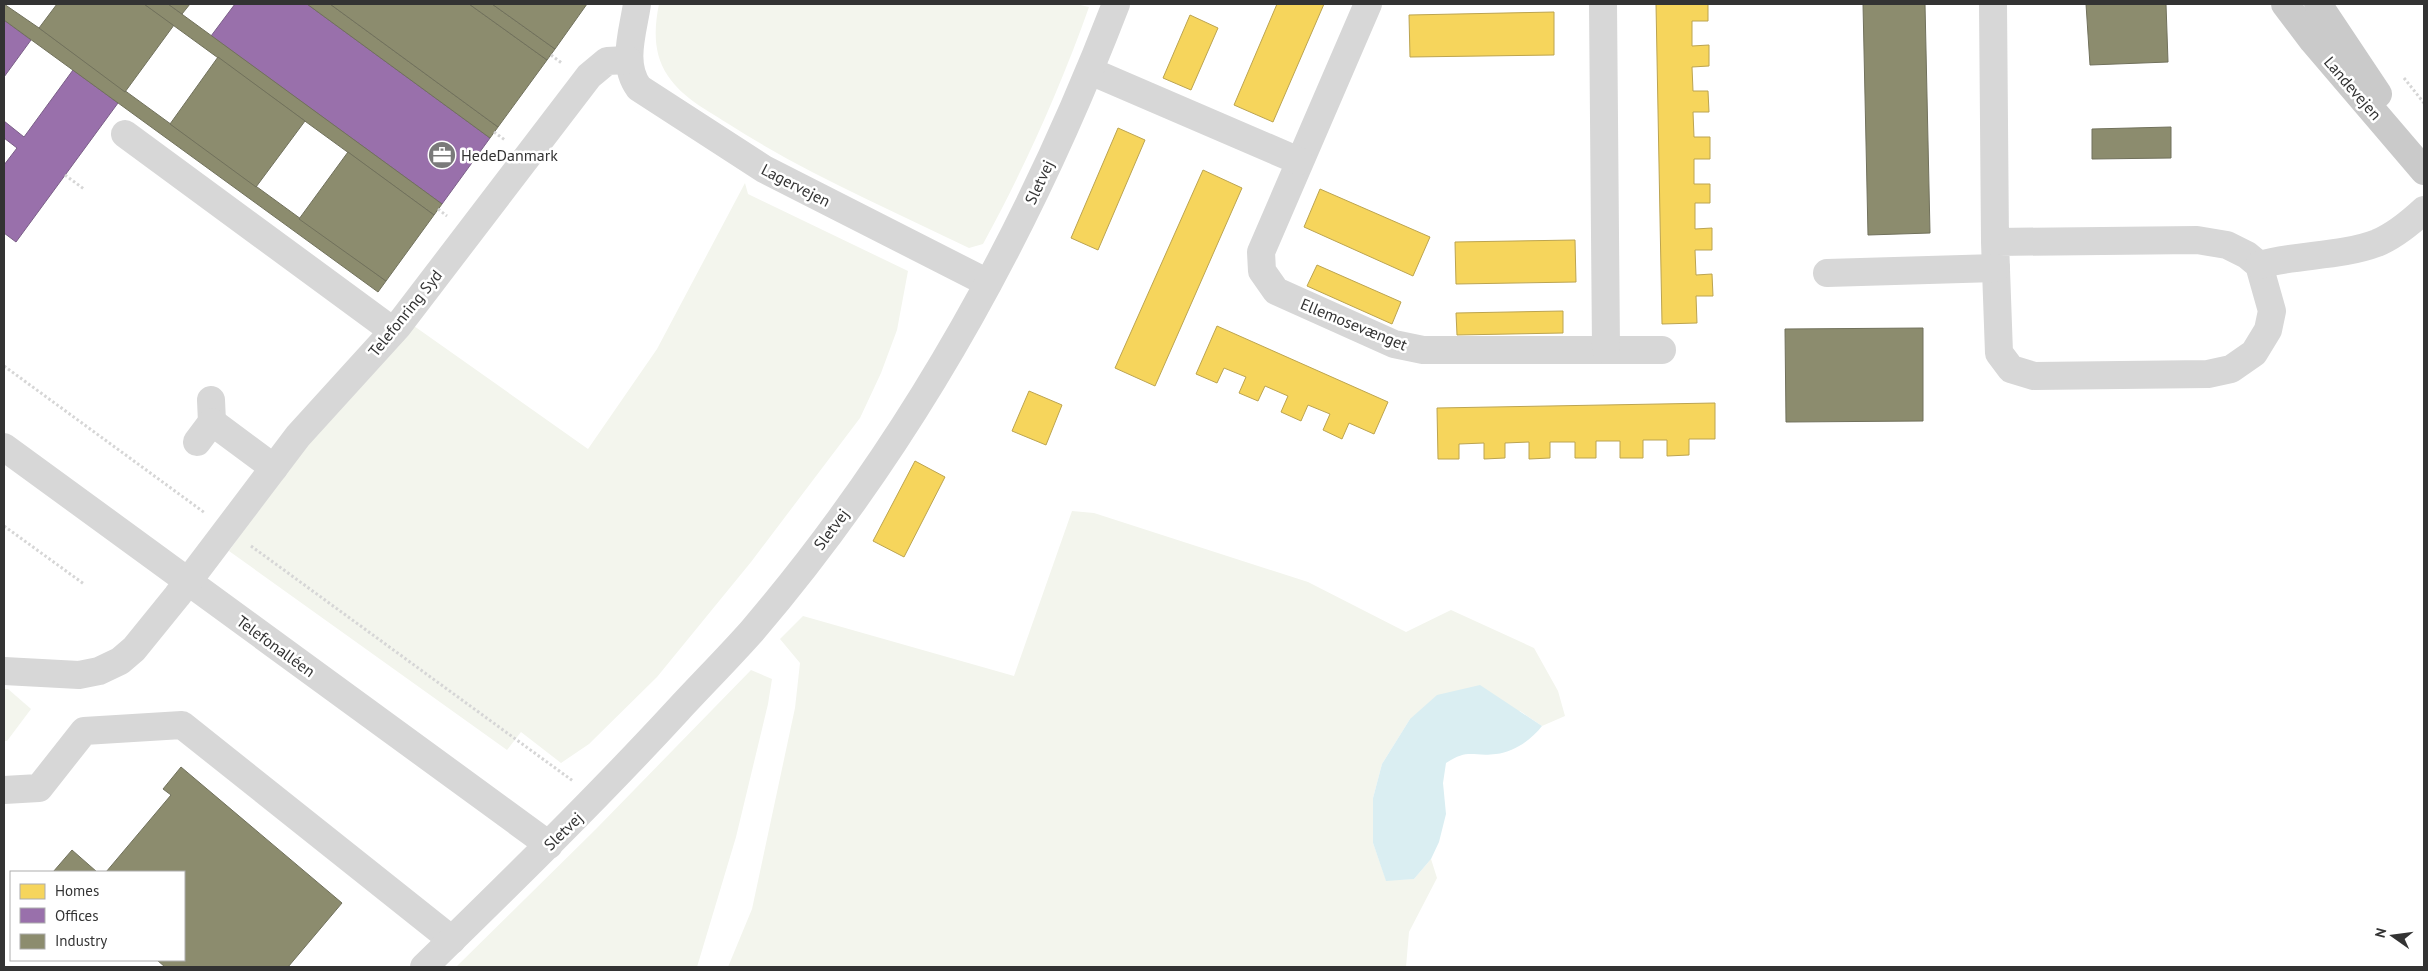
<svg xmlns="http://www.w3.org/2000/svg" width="2428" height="971" font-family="'PT Sans',sans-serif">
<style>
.green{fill:#f3f5ed}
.water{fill:#daeef2}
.homes{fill:#f6d55c;stroke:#bca450}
.offices{fill:#9970ab;stroke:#7a5e87}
.industry{fill:#8c8c6e;stroke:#71715c}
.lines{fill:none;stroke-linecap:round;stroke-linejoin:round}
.path{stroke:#d6d6d6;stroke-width:3;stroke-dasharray:2.5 2.5;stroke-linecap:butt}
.minor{stroke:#d7d7d7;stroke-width:28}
.major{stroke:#cacaca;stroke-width:28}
.labels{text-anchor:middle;stroke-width:5;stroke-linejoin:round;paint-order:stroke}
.street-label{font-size:16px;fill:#333;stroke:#fff}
.poi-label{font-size:16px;fill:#333;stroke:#fff;text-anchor:start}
</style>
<rect width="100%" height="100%" fill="#fff"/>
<g class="green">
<path d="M 659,4 L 1076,4 L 1089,7 C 1060,89 1024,169 983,244 L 969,248 C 887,208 803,172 727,123 C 705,109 683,98 668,76 C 653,54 654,29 659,4 Z"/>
<path d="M 745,183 L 748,194 L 908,271 L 897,330 L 881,373 L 860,418 L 751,562 L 657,677 L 589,744 L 561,763 L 521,732 L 507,750 L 229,551 L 289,466 L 414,326 L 588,449 L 657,349 Z"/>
<path d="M 1072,511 L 1094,513 L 1308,582 L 1406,632 L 1451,610 L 1534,648 L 1558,691 L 1565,716 L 1542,726 L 1520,711 L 1410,719 L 1382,764 L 1373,798 L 1373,843 L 1386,880 L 1414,879 L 1431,859 L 1437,878 L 1409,932 L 1406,967 L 728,967 L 752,909 L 795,708 L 800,663 L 780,639 L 803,616 L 1014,676 Z"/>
<path d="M 751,670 L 772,679 L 768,704 L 736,837 L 697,967 L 456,967 L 596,829 Z"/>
<path d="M 4,689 L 8,689 L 31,709 L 7,741 L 4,741 Z"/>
</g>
<path class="water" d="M 1480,685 L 1542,726 C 1531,740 1514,752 1496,754 C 1472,757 1469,748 1446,763 L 1443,783 L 1446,814 L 1439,842 L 1431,859 L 1414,879 L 1386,881 L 1373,843 L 1373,798 L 1382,764 L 1410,719 L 1437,695 Z"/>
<g class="homes">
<path d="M 1277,4 L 1324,4 L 1273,122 L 1234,105 Z"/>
<path d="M 1656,4 L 1708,4 L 1708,21 L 1692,21 L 1692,46 L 1709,45 L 1709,66 L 1692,67 L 1693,91 L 1708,91 L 1709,112 L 1693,112 L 1694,137 L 1710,137 L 1710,159 L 1694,159 L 1694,184 L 1710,184 L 1710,203 L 1695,203 L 1695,229 L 1712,228 L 1712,250 L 1695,250 L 1696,275 L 1712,274 L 1713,296 L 1696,296 L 1697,323 L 1662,324 Z"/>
<path d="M 1554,12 L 1554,55 L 1410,57 L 1409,15 Z"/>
<path d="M 1190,15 L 1218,28 L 1191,90 L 1163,78 Z"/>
<path d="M 1118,128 L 1145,140 L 1098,250 L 1071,238 Z"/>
<path d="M 1203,170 L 1242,188 L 1155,386 L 1115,368 Z"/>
<path d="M 1320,189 L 1430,237 L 1413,276 L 1304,227 Z"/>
<path d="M 1575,240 L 1576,282 L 1456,284 L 1455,242 Z"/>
<path d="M 1317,265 L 1401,302 L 1392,324 L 1307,286 Z"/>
<path d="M 1563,311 L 1563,333 L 1457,335 L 1456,313 Z"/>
<path d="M 1217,326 L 1388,402 L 1374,434 L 1349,423 L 1342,439 L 1323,430 L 1330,414 L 1308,405 L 1301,421 L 1281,412 L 1288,396 L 1265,386 L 1258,401 L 1239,393 L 1246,377 L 1224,368 L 1217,383 L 1196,374 Z"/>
<path d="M 1029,391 L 1062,405 L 1046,445 L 1012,431 Z"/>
<path d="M 1715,403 L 1715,439 L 1689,439 L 1689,455 L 1667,456 L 1667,440 L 1643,440 L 1643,458 L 1620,458 L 1620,441 L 1596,441 L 1596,458 L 1575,458 L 1575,442 L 1550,442 L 1550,458 L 1529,459 L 1529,442 L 1505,443 L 1505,458 L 1484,459 L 1484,443 L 1459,444 L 1459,459 L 1438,459 L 1437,408 Z"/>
<path d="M 915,461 L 945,477 L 904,557 L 873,541 Z"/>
</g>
<g class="offices">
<path d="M 235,4 L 307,4 L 490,138 L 442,204 L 211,36 Z"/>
<path d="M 4,20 L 31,40 L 4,77 Z"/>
<path d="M 73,70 L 118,103 L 16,242 L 4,233 L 4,165 L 17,148 L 4,138 L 4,121 L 24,137 Z"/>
</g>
<g class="industry">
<path d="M 4,4 L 39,28 L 386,281 L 378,292 L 4,20 Z"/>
<path d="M 57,4 L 144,4 L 174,25 L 125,92 L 39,28 Z"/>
<path d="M 144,4 L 168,4 L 442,204 L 434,215 Z"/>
<path d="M 168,4 L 190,4 L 182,14 Z"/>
<path d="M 307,4 L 330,4 L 498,127 L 490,138 Z"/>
<path d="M 330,4 L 469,4 L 547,60 L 498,127 Z"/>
<path d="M 469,4 L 492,4 L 555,49 L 547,60 Z"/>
<path d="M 492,4 L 587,4 L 555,49 Z"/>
<path d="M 1863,4 L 1925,4 L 1930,233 L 1868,235 Z"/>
<path d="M 2086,4 L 2166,4 L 2168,62 L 2090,65 Z"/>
<path d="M 218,57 L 305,121 L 256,187 L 170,124 Z"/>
<path d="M 2171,127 L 2171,158 L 2092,159 L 2092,129 Z"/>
<path d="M 348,152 L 434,215 L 386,281 L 299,219 Z"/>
<path d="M 1923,328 L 1923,421 L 1786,422 L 1785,329 Z"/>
<path d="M 181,767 L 342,903 L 288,967 L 165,967 L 157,960 L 184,960 L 184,872 L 106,872 L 171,795 L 163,789 Z"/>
<path d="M 72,850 L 97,872 L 53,872 Z"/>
</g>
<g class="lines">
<g class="path">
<path d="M 551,55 L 563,64"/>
<path d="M 2404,78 L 2424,103"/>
<path d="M 494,132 L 505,140"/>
<path d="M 65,175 L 84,189"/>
<path d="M 438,209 L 447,216"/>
<path d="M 4,366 L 205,513"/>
<path d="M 4,526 L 84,584"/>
<path d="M 251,546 L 573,781"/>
</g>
<g class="minor">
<path d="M 637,4 C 633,32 621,64 639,88 L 764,169 L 988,283"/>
<path d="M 1368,4 L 1261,252 L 1262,271 L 1276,291 L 1394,344 L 1423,350 L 1662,350"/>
<path d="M 1603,4 L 1606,349"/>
<path d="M 1993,4 L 1995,242 L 1999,353 L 2011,369 L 2034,376 L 2208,374 L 2231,369 L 2254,353 L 2268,330 L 2272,311 L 2259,265 L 2247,255 L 2227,245 L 2197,240 L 1995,242"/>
<path d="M 1090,71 L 1299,161"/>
<path d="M 125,134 L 393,331"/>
<path d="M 2259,265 C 2297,254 2340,257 2377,243 C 2394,236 2411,222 2424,210"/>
<path d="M 1827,273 L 1996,268"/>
<path d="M 211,400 L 212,422"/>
<path d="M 197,442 L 212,422 L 274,468"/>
<path d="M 4,447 L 549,845"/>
<path d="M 4,671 L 79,675 L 99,671 L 120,661 L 134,649 L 177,596 L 298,436 L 398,326 L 589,76 L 607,61 L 628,60"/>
<path d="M 4,790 L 39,788 L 84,731 L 182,725 L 452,940"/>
<path d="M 424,967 C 510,883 596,799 678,710 C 702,684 728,658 752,631 C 910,446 1029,230 1116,4"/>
</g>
<g class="major">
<path d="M 2285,4 L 2313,41 L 2424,171"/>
<path d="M 2318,4 L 2378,94"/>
</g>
</g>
<defs>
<symbol id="office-disc" viewBox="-11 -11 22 22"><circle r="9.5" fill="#7a7a7a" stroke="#fff"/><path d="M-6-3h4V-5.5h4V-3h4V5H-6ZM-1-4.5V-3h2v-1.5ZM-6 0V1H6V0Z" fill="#fff"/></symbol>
</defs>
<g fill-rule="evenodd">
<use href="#office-disc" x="426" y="139" width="32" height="32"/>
</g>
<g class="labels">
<g class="street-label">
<text transform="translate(2353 88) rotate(49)" y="6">Landevejen</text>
<text transform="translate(1039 182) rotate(-65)" y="6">Sletvej</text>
<text transform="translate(796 185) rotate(27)" y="6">Lagervejen</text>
<text transform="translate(405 313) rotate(-51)" y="6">Telefonring Syd</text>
<text transform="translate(1354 324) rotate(22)" y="6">Ellemosevænget</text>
<text transform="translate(831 529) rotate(-53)" y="6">Sletvej</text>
<text transform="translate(276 646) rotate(36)" y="6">Telefonalléen</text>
<text transform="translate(563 831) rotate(-44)" y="6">Sletvej</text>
</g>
<g class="poi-label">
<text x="461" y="161">HedeDanmark</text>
</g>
</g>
<rect width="2428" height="971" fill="none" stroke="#333333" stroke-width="10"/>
<rect x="10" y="871" width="175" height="90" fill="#ffffff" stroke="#adadad"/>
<rect x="20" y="884" width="25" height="15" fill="#f6d55c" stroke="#adadad"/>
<text x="55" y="896" font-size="15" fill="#333333">Homes</text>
<rect x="20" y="908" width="25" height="15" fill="#9970ab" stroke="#adadad"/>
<text x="55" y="921" font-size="15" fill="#333333">Offices</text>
<rect x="20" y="934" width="25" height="15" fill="#8c8c6e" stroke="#adadad"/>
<text x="55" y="946" font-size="15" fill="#333333">Industry</text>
<g transform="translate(2393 936) rotate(284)" stroke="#ffffff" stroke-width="4" paint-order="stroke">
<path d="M0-4L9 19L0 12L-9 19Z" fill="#333333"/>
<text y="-8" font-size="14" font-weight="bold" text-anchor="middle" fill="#333333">N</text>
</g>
</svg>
